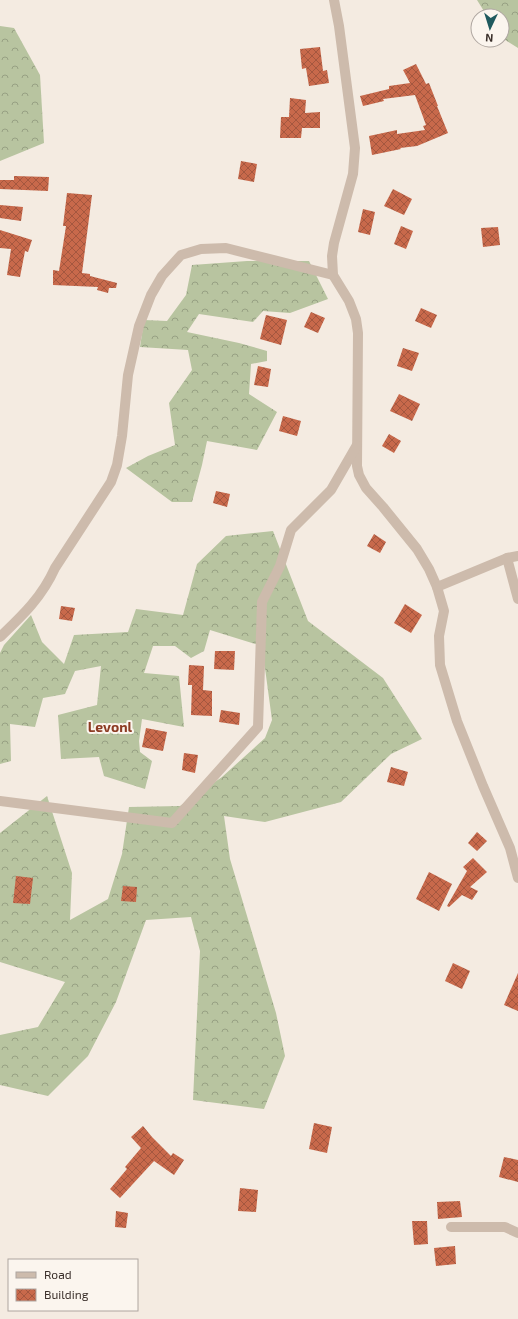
<svg xmlns="http://www.w3.org/2000/svg" width="518" height="1319" font-family="'Exo 2',sans-serif">
<style>
.forest{fill:url(#forest-crowns)}
.building{fill:url(#building-cross-hatch)}
.lines{fill:none;stroke-linecap:round;stroke-linejoin:round}
.minor{stroke:#cdbbac;stroke-width:10}
.tertiary{stroke:#cdbbac;stroke-width:10}
.labels{text-anchor:middle;stroke-width:4;stroke-linejoin:round;paint-order:stroke}
.quarter-label{font-size:14px;font-weight:bold;fill:#8c3b22;stroke:#fbf5ee}
</style>
<defs>
<pattern id="forest-crowns" width="20" height="18" patternUnits="userSpaceOnUse"><rect width="20" height="18" fill="#b8c4a0"/><path d="M2 6a3 3 0 1 1 6 0M12 15a3 3 0 1 1 6 0" fill="none" stroke="#97a083"/></pattern>
<pattern id="building-cross-hatch" width="8" height="8" patternUnits="userSpaceOnUse"><rect width="8" height="8" fill="#c8694b"/><path d="M0 0l8 8M0 8l8-8" fill="none" stroke="#a4573f"/></pattern>
</defs>
<rect width="100%" height="100%" fill="#f4ebe1"/>
<g class="forest">
<path d="M 477,0 L 518,0 L 518,48 L 502,38 L 502,16 L 487,16 Z"/>
<path d="M 0,26 L 14,28 L 40,75 L 44,143 L 0,161 Z"/>
<path d="M 247,261 L 309,261 L 328,299 L 290,313 L 263,311 L 253,322 L 199,314 L 187,332 L 239,343 L 267,351 L 267,361 L 251,364 L 249,394 L 277,412 L 257,450 L 207,441 L 202,465 L 192,502 L 172,502 L 126,468 L 148,456 L 175,445 L 169,403 L 192,370 L 188,350 L 140,347 L 144,320 L 167,321 L 186,295 L 192,265 Z"/>
<path d="M 273,531 L 308,621 L 383,678 L 422,739 L 391,754 L 341,802 L 265,822 L 224,816 L 230,859 L 276,1013 L 285,1056 L 264,1109 L 193,1100 L 200,951 L 191,917 L 146,920 L 116,1002 L 88,1056 L 48,1096 L 0,1085 L 0,1035 L 38,1027 L 65,982 L 0,962 L 0,833 L 47,796 L 72,873 L 70,920 L 108,899 L 122,854 L 129,807 L 180,806 L 222,777 L 265,738 L 272,720 L 262,646 L 210,630 L 204,651 L 191,658 L 175,646 L 153,646 L 144,673 L 179,676 L 184,727 L 142,719 L 139,741 L 140,752 L 152,761 L 145,789 L 104,776 L 99,757 L 61,759 L 58,715 L 97,705 L 101,666 L 75,671 L 65,694 L 43,698 L 35,727 L 10,724 L 11,761 L 0,764 L 0,653 L 4,645 L 31,615 L 42,642 L 64,664 L 74,635 L 128,632 L 136,609 L 183,615 L 197,564 L 226,536 Z"/>
</g>
<g class="building">
<path d="M 320,47 L 323,71 L 327,70 L 329,83 L 309,86 L 306,68 L 302,69 L 300,49 Z"/>
<path d="M 416,64 L 426,84 L 429,83 L 438,106 L 437,106 L 448,133 L 417,146 L 400,148 L 401,149 L 372,155 L 369,136 L 397,130 L 397,134 L 425,130 L 423,126 L 426,125 L 415,95 L 383,99 L 384,101 L 363,106 L 360,96 L 389,89 L 389,86 L 410,83 L 403,70 Z"/>
<path d="M 290,98 L 306,100 L 305,113 L 320,112 L 320,128 L 302,128 L 301,138 L 280,138 L 281,117 L 289,117 Z"/>
<path d="M 241,161 L 257,164 L 254,182 L 238,179 Z"/>
<path d="M 14,176 L 49,177 L 48,191 L 0,189 L 0,180 L 14,180 Z"/>
<path d="M 393,189 L 412,199 L 404,215 L 384,206 Z"/>
<path d="M 67,193 L 92,195 L 82,273 L 90,274 L 90,276 L 117,283 L 116,288 L 109,288 L 108,293 L 97,290 L 98,287 L 53,285 L 53,270 L 59,271 L 66,226 L 63,226 Z"/>
<path d="M 0,205 L 23,207 L 21,221 L 0,218 Z"/>
<path d="M 363,209 L 375,212 L 370,235 L 358,232 Z"/>
<path d="M 401,226 L 413,231 L 406,249 L 394,244 Z"/>
<path d="M 498,227 L 500,245 L 483,247 L 481,228 Z"/>
<path d="M 0,230 L 32,240 L 28,252 L 25,251 L 20,277 L 7,275 L 11,249 L 0,248 Z"/>
<path d="M 421,308 L 437,315 L 431,328 L 415,321 Z"/>
<path d="M 311,312 L 325,318 L 318,333 L 304,327 Z"/>
<path d="M 266,315 L 287,320 L 281,345 L 260,339 Z"/>
<path d="M 403,348 L 419,353 L 412,371 L 397,366 Z"/>
<path d="M 258,366 L 271,369 L 268,387 L 254,385 Z"/>
<path d="M 399,394 L 420,404 L 412,421 L 390,411 Z"/>
<path d="M 283,416 L 301,421 L 297,436 L 279,431 Z"/>
<path d="M 389,434 L 401,441 L 394,453 L 382,446 Z"/>
<path d="M 216,491 L 230,494 L 227,507 L 213,503 Z"/>
<path d="M 374,534 L 386,542 L 380,553 L 367,546 Z"/>
<path d="M 405,604 L 422,615 L 411,633 L 394,623 Z"/>
<path d="M 61,606 L 75,608 L 72,621 L 59,619 Z"/>
<path d="M 215,651 L 235,651 L 234,670 L 214,669 Z"/>
<path d="M 189,665 L 204,666 L 203,690 L 212,691 L 212,716 L 191,715 L 192,685 L 188,685 Z"/>
<path d="M 221,710 L 240,713 L 239,725 L 219,722 Z"/>
<path d="M 146,728 L 167,732 L 163,751 L 142,747 Z"/>
<path d="M 184,753 L 198,755 L 195,773 L 182,770 Z"/>
<path d="M 391,767 L 408,772 L 404,786 L 387,782 Z"/>
<path d="M 477,832 L 487,841 L 477,851 L 468,843 Z"/>
<path d="M 473,858 L 487,872 L 470,887 L 478,891 L 472,900 L 462,895 L 449,907 L 447,906 L 467,871 L 463,867 Z"/>
<path d="M 429,872 L 452,884 L 439,911 L 416,899 Z"/>
<path d="M 16,876 L 33,878 L 30,904 L 13,903 Z"/>
<path d="M 123,886 L 137,887 L 136,902 L 121,901 Z"/>
<path d="M 453,963 L 470,971 L 462,989 L 445,981 Z"/>
<path d="M 518,973 L 518,1011 L 504,1005 Z"/>
<path d="M 314,1123 L 332,1127 L 327,1153 L 309,1149 Z"/>
<path d="M 143,1126 L 152,1137 L 171,1156 L 173,1153 L 184,1160 L 174,1175 L 154,1161 L 120,1198 L 110,1189 L 127,1169 L 125,1167 L 141,1148 L 131,1137 Z"/>
<path d="M 504,1157 L 518,1160 L 518,1182 L 499,1177 Z"/>
<path d="M 240,1188 L 258,1190 L 256,1212 L 238,1211 Z"/>
<path d="M 460,1201 L 462,1217 L 438,1219 L 437,1202 Z"/>
<path d="M 116,1211 L 128,1213 L 126,1228 L 115,1227 Z"/>
<path d="M 412,1221 L 427,1221 L 428,1244 L 414,1245 Z"/>
<path d="M 455,1246 L 456,1264 L 436,1266 L 434,1248 Z"/>
</g>
<g class="lines">
<g class="minor">
<path d="M 334,0 L 339,26 L 355,148 L 353,174 L 334,243 L 332,256 L 333,275 L 349,301 L 356,319 L 358,333 L 357,466 L 359,475 L 366,488 L 383,507 L 417,549 L 429,569 L 437,587 L 444,611 L 439,636 L 440,665 L 457,721 L 483,786 L 510,848 L 518,878"/>
<path d="M 507,558 L 518,599"/>
<path d="M 437,587 L 507,558 L 518,556"/>
<path d="M 0,801 L 172,823 L 258,727 L 262,602 L 280,566 L 291,530 L 331,490 L 357,445"/>
<path d="M 451,1227 L 505,1227 L 518,1233"/>
</g>
<path class="tertiary" d="M 0,637 C 23,615 42,597 55,568 L 111,482 L 117,465 L 122,436 L 128,375 L 139,326 L 151,295 L 162,276 L 181,255 L 201,249 L 226,248 L 333,275"/>
</g>
<g class="labels">
<g class="quarter-label">
<text x="110" y="732">Levonl</text>
</g>
</g>
<rect x="8" y="1259" width="130" height="52" fill="#fbf5ee" stroke="#aea6a0"/>
<rect x="16" y="1272" width="20" height="6" fill="#cdbbac" stroke="#aea6a0"/>
<text x="44" y="1279" font-size="12" fill="#3b302b">Road</text>
<rect x="16" y="1289" width="20" height="12" fill="url(#building-cross-hatch)" stroke="#aea6a0"/>
<text x="44" y="1299" font-size="12" fill="#3b302b">Building</text>
<g transform="translate(490 28) rotate(184)"><circle r="19" fill="#fbf5ee" stroke="#aea6a0"/>
<path d="M0-3L7 15L0 10L-7 15Z" fill="#1f5a5e"/>
<text y="-6" font-size="11" font-weight="bold" text-anchor="middle" fill="#3b302b">N</text>
</g>
</svg>
